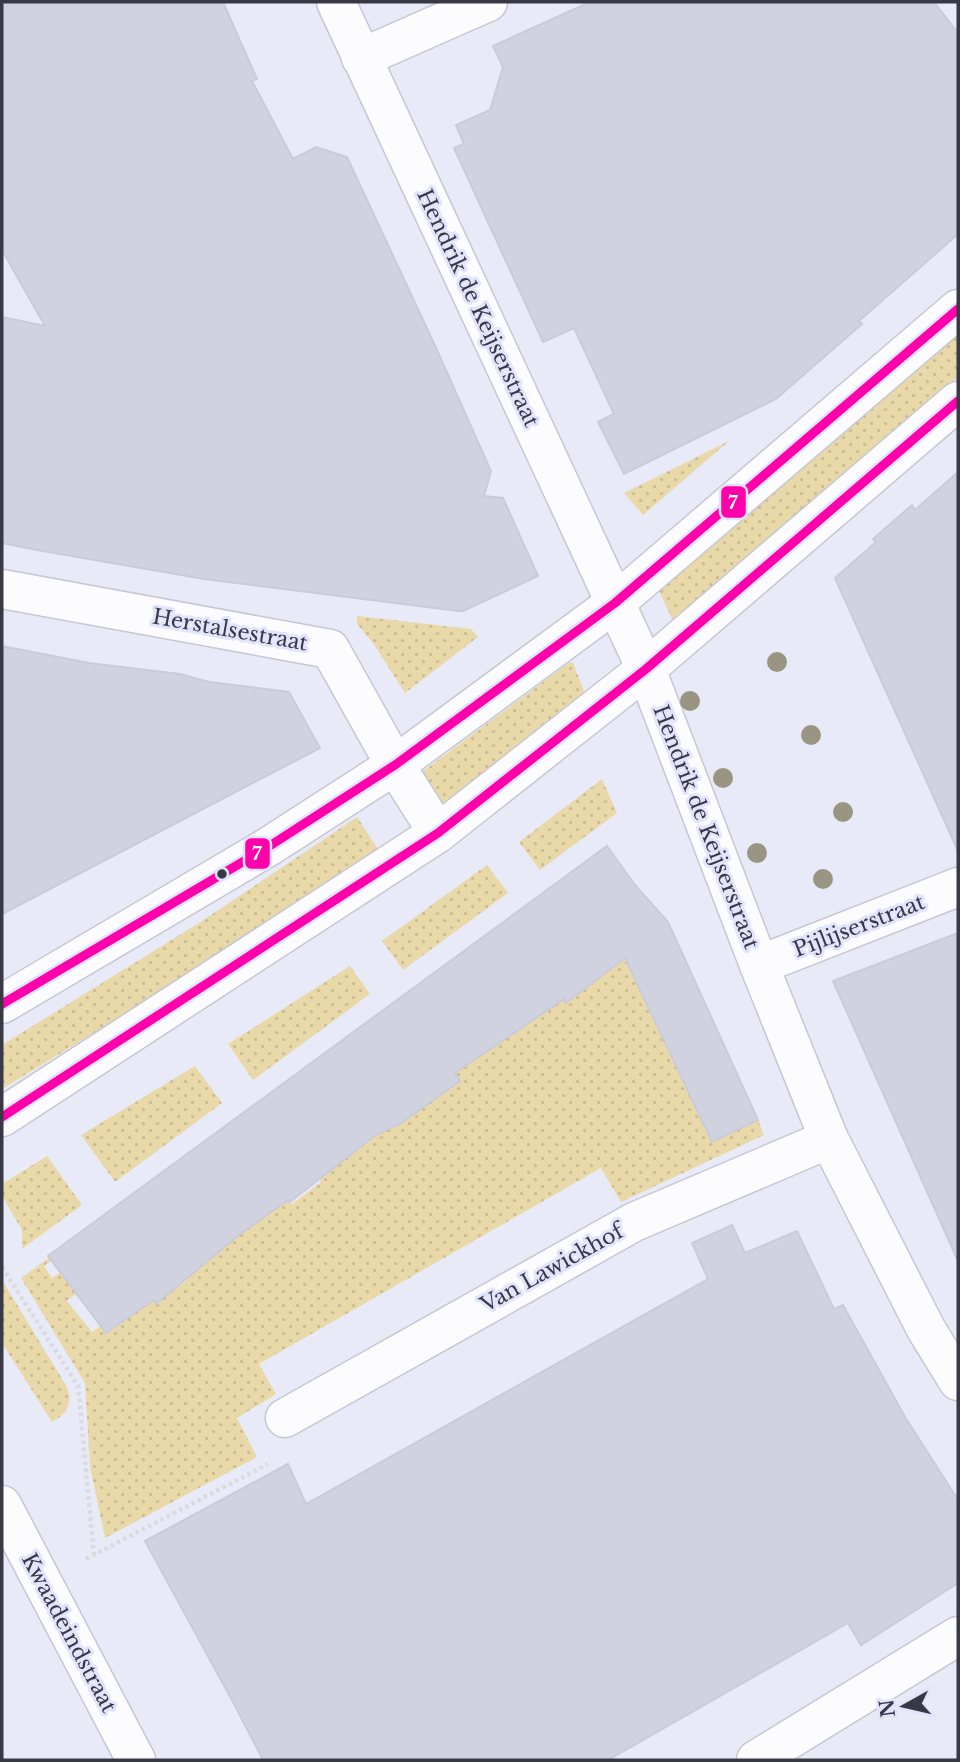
<svg xmlns="http://www.w3.org/2000/svg" width="960" height="1762" font-family="'Libre Baskerville',serif">
<style>
.grass{fill:url(#grass-dots)}
.building{fill:#d1d2df;stroke:#cacbd8;stroke-width:2}
.lines{fill:none;stroke-linecap:round;stroke-linejoin:round}
.street-casing{stroke:#c6c7d3;stroke-width:41}
.secondary-casing{stroke:#c6c7d3;stroke-width:41}
.path{stroke:#dadbdf;stroke-width:4.5;stroke-dasharray:3.5 3.5;stroke-linecap:butt}
.street{stroke:#fcfcfe;stroke-width:38}
.secondary{stroke:#fcfcfe;stroke-width:38}
.bus-1-casing{stroke:#e2e4fe;stroke-width:14}
.bus-1{stroke:#f0a;stroke-width:9}
.tree{fill:#9a9483}
.bus-dot{fill:#393946;stroke:#e2e4fe;stroke-width:2.5}
.labels{text-anchor:middle;stroke-width:6;stroke-linejoin:round;paint-order:stroke}
.street-label{font-size:21px;fill:#393946;stroke:#e2e4fe}
.line-badge{stroke:#e2e4fe;stroke-width:2.5}
.badge-label{font-size:19px;text-anchor:middle;font-weight:bold;fill:#fff}
</style>
<defs>
<pattern id="grass-dots" width="8" height="8" patternUnits="userSpaceOnUse" patternTransform="scale(1.75)"><rect width="8" height="8" fill="#e9d9a9"/><path d="M2 2h.1M6 6h.1" fill="none" stroke="#c9bb93" stroke-width="1.8" stroke-linecap="round"/></pattern>
</defs>
<rect width="100%" height="100%" fill="#e8eaf8"/>
<g class="grass">
<path d="M 958,333 L 958,377 L 674,620 L 672,619 L 659,591 Z"/>
<path d="M 729,441 L 643,515 L 624,493 Z"/>
<path d="M 357,616 L 471,629 L 478,637 L 405,693 L 373,643 L 357,624 Z"/>
<path d="M 570,662 L 573,663 L 586,696 L 440,806 L 418,775 Z"/>
<path d="M 602,779 L 617,813 L 540,870 L 519,842 Z"/>
<path d="M 357,817 L 378,849 L 200,968 L 2,1089 L 2,1045 L 202,921 Z"/>
<path d="M 487,865 L 508,893 L 403,970 L 382,941 Z"/>
<path d="M 620,944 L 711,1141 L 758,1120 L 764,1135 L 621,1202 L 601,1168 L 259,1364 L 276,1394 L 237,1418 L 257,1457 L 105,1538 L 90,1467 L 85,1383 L 21,1278 L 50,1257 L 52,1260 L 44,1266 L 52,1278 L 61,1272 L 77,1293 L 67,1301 L 92,1332 L 148,1291 L 156,1303 L 186,1281 L 177,1269 L 282,1192 L 292,1204 L 321,1182 L 313,1169 L 460,1081 L 451,1068 L 507,1028 L 512,1035 L 523,1027 L 557,990 L 566,1002 Z"/>
<path d="M 350,966 L 370,994 L 253,1080 L 228,1044 Z"/>
<path d="M 195,1066 L 222,1103 L 115,1182 L 81,1135 Z"/>
<path d="M 47,1156 L 82,1205 L 22,1249 L 22,1230 L 2,1196 L 2,1184 Z"/>
<path d="M 2,1280 L 67,1387 C 73,1403 67,1414 52,1422 L 2,1343 Z"/>
</g>
<g class="building">
<path d="M 2,2 L 223,2 L 257,79 L 252,81 L 293,159 L 316,147 L 347,157 L 437,350 L 491,471 L 484,496 L 503,498 L 538,576 L 463,611 L 458,611 L 204,579 L 37,550 L 2,543 L 2,317 L 45,326 L 2,250 Z"/>
<path d="M 590,2 L 934,2 L 958,33 L 958,234 L 859,321 L 862,324 L 776,399 L 624,474 L 598,422 L 614,414 L 574,328 L 543,342 L 454,148 L 464,144 L 456,125 L 490,110 L 503,67 L 493,46 Z"/>
<path d="M 958,472 L 958,851 L 835,578 L 876,542 L 873,539 L 912,505 L 915,510 Z"/>
<path d="M 2,646 L 89,663 L 180,674 L 209,682 L 289,692 L 320,748 L 2,914 Z"/>
<path d="M 607,846 L 635,885 L 668,922 L 758,1120 L 712,1142 L 625,958 L 566,1003 L 564,999 L 455,1073 L 460,1081 L 400,1124 L 376,1135 L 290,1202 L 288,1200 L 239,1235 L 156,1304 L 154,1300 L 106,1333 L 48,1256 Z"/>
<path d="M 958,933 L 958,1261 L 833,981 Z"/>
<path d="M 732,1225 L 745,1253 L 797,1231 L 834,1309 L 843,1305 L 905,1417 L 958,1500 L 958,1583 L 861,1645 L 848,1623 L 608,1760 L 263,1760 L 233,1702 L 145,1541 L 288,1464 L 306,1504 L 708,1279 L 692,1243 Z"/>
</g>
<g class="lines">
<defs>
<g id="street">
<path d="M 336,2 L 646,669 L 759,965 L 829,1139 L 926,1329 L 958,1381"/>
<path d="M 361,58 L 488,2"/>
<path d="M 2,589 L 330,649 L 395,765 L 438,833"/>
<path d="M 759,965 L 958,887"/>
<path d="M 2,1004 L 268,847 L 395,765 L 615,603 L 958,309"/>
<path d="M 2,1117 L 438,833 L 646,669 L 958,401"/>
<path d="M 285,1418 L 634,1222 L 829,1139"/>
<path d="M 756,1760 L 958,1636"/>
</g>
<path id="secondary" d="M 2,1505 L 136,1760"/>
</defs>
<use href="#street" class="street-casing"/>
<use href="#secondary" class="secondary-casing"/>
<g class="path">
<path d="M 2,1267 L 78,1386 L 94,1555"/>
<path d="M 86,1559 L 268,1464"/>
</g>
<use href="#street" class="street"/>
<use href="#secondary" class="secondary"/>
<defs>
<g id="bus-1">
<path d="M 2,1004 L 268,847 L 395,765 L 615,603 L 958,309"/>
<path d="M 2,1117 L 438,833 L 646,669 L 958,401"/>
</g>
</defs>
<use href="#bus-1" class="bus-1-casing"/>
<use href="#bus-1" class="bus-1"/>
</g>
<g class="tree">
<circle cx="777" cy="662" r="10"/>
<circle cx="690" cy="701" r="10"/>
<circle cx="811" cy="735" r="10"/>
<circle cx="723" cy="778" r="10"/>
<circle cx="843" cy="812" r="10"/>
<circle cx="757" cy="853" r="10"/>
<circle cx="823" cy="879" r="10"/>
</g>
<circle class="bus-dot" cx="222" cy="874" r="6"/>
<g class="labels">
<g class="street-label">
<text transform="translate(478 308) rotate(65)" y="7">Hendrik de Keijserstraat</text>
<text transform="translate(230 630) rotate(10)" y="7">Herstalsestraat</text>
<text transform="translate(706 827) rotate(69)" y="7">Hendrik de Keijserstraat</text>
<text transform="translate(859 926) rotate(-21)" y="7">Pijlijserstraat</text>
<text transform="translate(552 1268) rotate(-29)" y="7">Van Lawickhof</text>
<text transform="translate(69 1633) rotate(62)" y="7">Kwaadeindstraat</text>
</g>
</g>
<g class="line-badge">
<rect x="720" y="485" width="27" height="34" rx="7" fill="#f0a"/>
<rect x="244" y="837" width="27" height="33" rx="7" fill="#f0a"/>
</g>
<g class="badge-label">
<text x="733" y="509">7</text>
<text x="257" y="860">7</text>
</g>
<rect width="960" height="1762" fill="none" stroke="#393946" stroke-width="7"/>
<g transform="translate(904 1706) rotate(262)" stroke="#e2e4fe" stroke-width="5" paint-order="stroke">
<path d="M0-5L12 26L0 18L-12 26Z" fill="#393946"/>
<text y="-10" font-size="19" font-weight="bold" text-anchor="middle" fill="#393946">N</text>
</g>
</svg>
